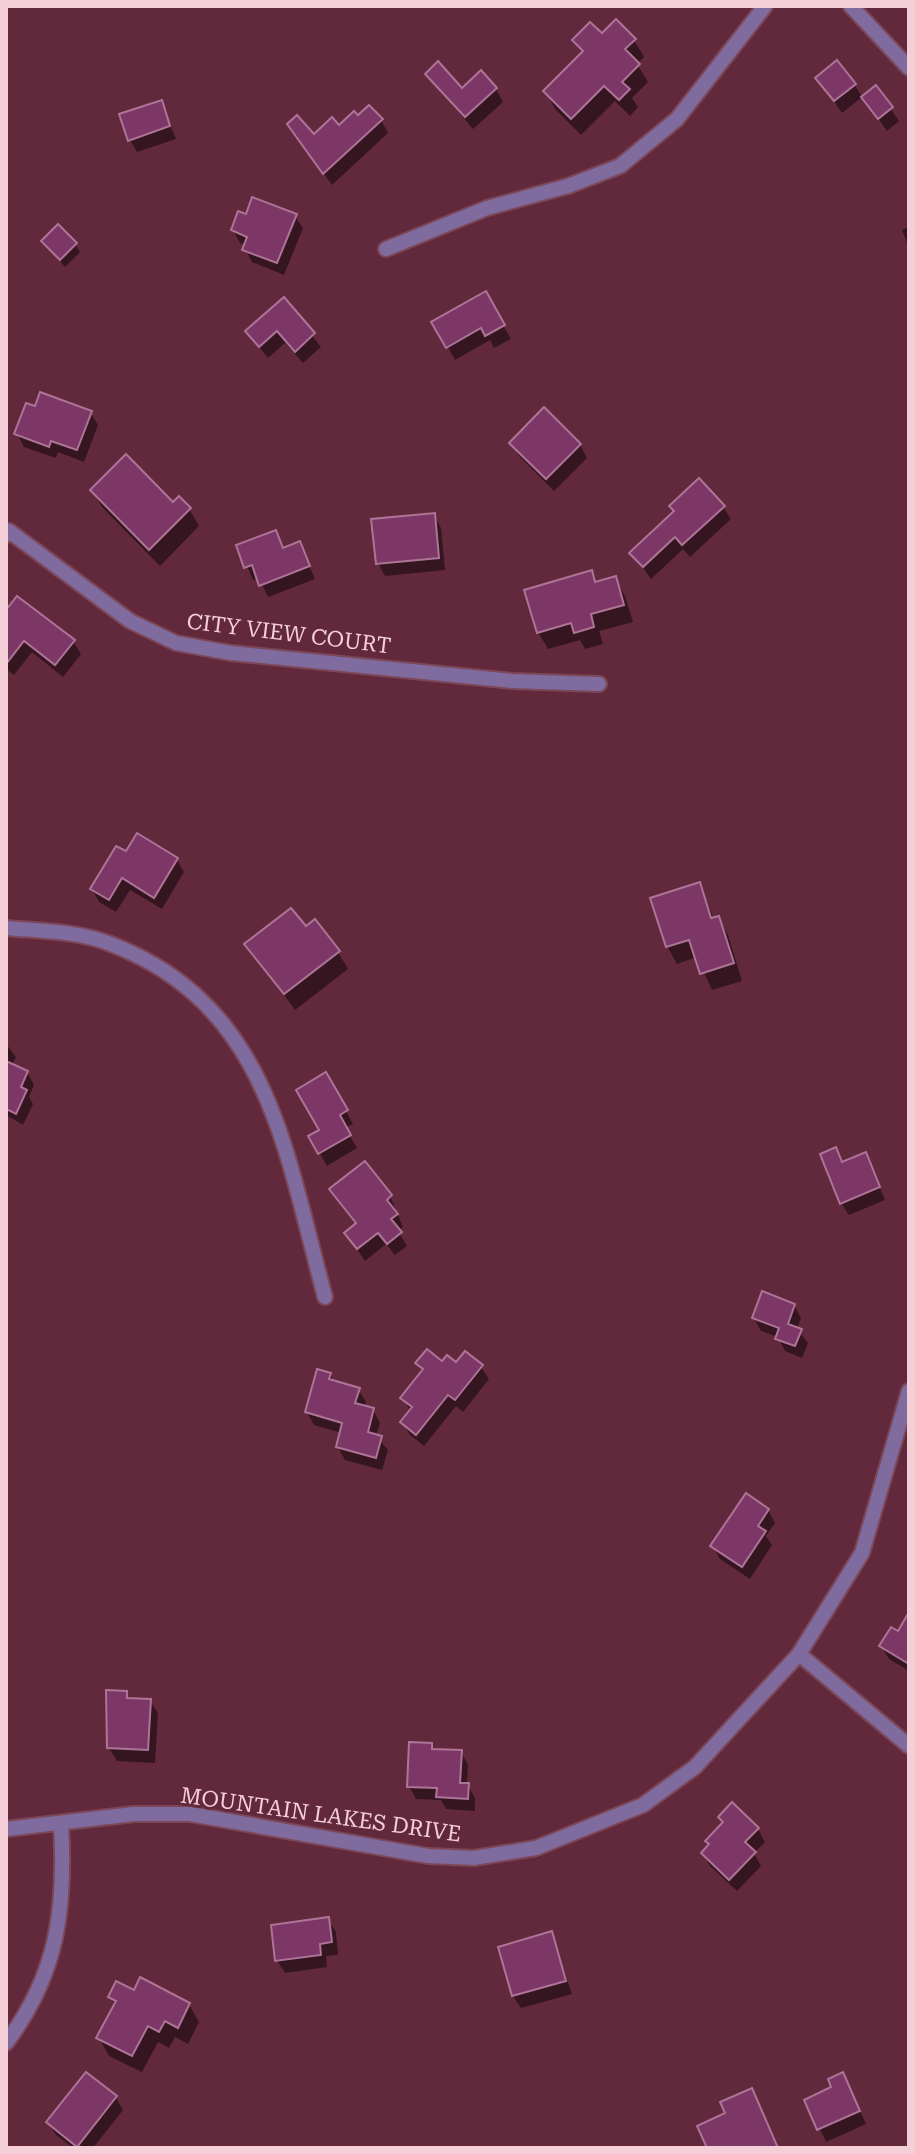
<svg xmlns="http://www.w3.org/2000/svg" width="915" height="2154" font-family="'Roboto Serif',serif">
<style>
.shadow{fill:#0007}
.building{fill:#7d3766;stroke:#ad7497;stroke-width:2}
.lines{fill:none;stroke-linecap:round;stroke-linejoin:round}
.minor-casing{stroke:#7c4758;stroke-width:18}
.minor{stroke:#7f6b9d;stroke-width:14}
.labels{text-anchor:middle;stroke-width:6;stroke-linejoin:round;paint-order:stroke}
.street-label{font-size:22px;fill:#f4cfd8;stroke:#62293c}
</style>
<rect width="100%" height="100%" fill="#62293c"/>
<g class="shadow">
<path d="M 602,36 L 634,40 L 644,57 L 637,64 L 648,82 L 632,98 L 638,107 L 630,116 L 615,101 L 581,135 L 555,109 L 546,92 L 583,54 L 575,40 Z"/>
<path d="M 427,74 L 462,90 L 496,89 L 503,102 L 473,129 Z"/>
<path d="M 818,78 L 855,85 L 862,97 L 842,113 Z"/>
<path d="M 876,88 L 899,121 L 887,131 L 864,98 Z"/>
<path d="M 161,103 L 176,139 L 137,152 L 130,140 Z"/>
<path d="M 381,120 L 388,133 L 332,185 L 297,137 Z"/>
<path d="M 295,216 L 303,228 L 284,275 L 252,262 L 245,249 L 246,245 L 240,243 L 233,230 L 247,217 Z"/>
<path d="M 909,227 L 909,248 L 902,230 Z"/>
<path d="M 43,242 L 75,244 L 80,252 L 65,267 Z"/>
<path d="M 485,293 L 511,339 L 494,348 L 490,340 L 455,360 L 434,322 Z"/>
<path d="M 284,300 L 321,347 L 303,363 L 285,343 L 268,358 L 248,332 Z"/>
<path d="M 90,412 L 98,425 L 84,462 L 58,452 L 56,458 L 24,447 L 17,434 Z"/>
<path d="M 512,443 L 580,445 L 587,458 L 554,491 L 519,456 Z"/>
<path d="M 92,490 L 189,509 L 199,526 L 160,566 L 102,507 Z"/>
<path d="M 671,506 L 723,507 L 731,519 L 690,557 L 683,549 L 651,579 L 632,553 L 675,513 Z"/>
<path d="M 434,515 L 441,528 L 445,570 L 385,576 L 378,563 Z"/>
<path d="M 275,532 L 284,549 L 299,544 L 315,579 L 268,597 L 259,578 L 253,580 L 238,546 Z"/>
<path d="M 591,573 L 597,584 L 615,579 L 625,596 L 633,622 L 599,631 L 603,644 L 585,649 L 580,640 L 548,649 L 538,632 Z"/>
<path d="M 6,614 L 73,641 L 81,654 L 63,677 L 32,652 L 14,675 L 6,669 Z"/>
<path d="M 126,854 L 177,860 L 184,872 L 162,909 L 130,890 L 116,912 L 99,902 L 92,889 Z"/>
<path d="M 699,884 L 714,919 L 718,918 L 728,935 L 742,981 L 712,990 L 697,957 L 677,964 L 667,946 Z"/>
<path d="M 305,929 L 338,952 L 348,969 L 295,1010 L 247,944 Z"/>
<path d="M 6,1044 L 16,1057 L 12,1065 L 27,1072 L 34,1085 L 29,1097 L 33,1104 L 23,1125 L 6,1115 Z"/>
<path d="M 326,1075 L 353,1124 L 345,1128 L 357,1148 L 327,1166 L 311,1137 L 321,1131 Z"/>
<path d="M 836,1150 L 843,1163 L 865,1154 L 885,1200 L 849,1215 L 841,1203 Z"/>
<path d="M 332,1190 L 390,1196 L 403,1227 L 398,1231 L 407,1246 L 395,1255 L 386,1244 L 365,1261 L 346,1233 L 357,1225 Z"/>
<path d="M 794,1305 L 801,1318 L 797,1329 L 808,1343 L 802,1358 L 785,1351 L 778,1337 L 761,1331 L 754,1318 Z"/>
<path d="M 418,1363 L 481,1367 L 489,1379 L 463,1412 L 456,1406 L 424,1446 L 410,1435 L 402,1422 L 411,1412 L 403,1398 L 423,1372 Z"/>
<path d="M 330,1374 L 334,1383 L 358,1389 L 366,1402 L 364,1407 L 373,1410 L 380,1423 L 376,1436 L 388,1450 L 382,1470 L 345,1460 L 338,1447 L 342,1433 L 314,1425 L 307,1412 Z"/>
<path d="M 768,1510 L 775,1523 L 766,1536 L 772,1545 L 750,1579 L 720,1559 L 713,1546 Z"/>
<path d="M 909,1616 L 909,1671 L 889,1659 L 881,1646 L 899,1634 Z"/>
<path d="M 108,1692 L 126,1693 L 130,1700 L 150,1701 L 158,1713 L 155,1763 L 117,1761 L 109,1748 Z"/>
<path d="M 431,1745 L 435,1751 L 461,1752 L 468,1765 L 467,1784 L 475,1798 L 475,1811 L 446,1809 L 441,1800 L 416,1799 L 409,1786 Z"/>
<path d="M 758,1829 L 765,1842 L 754,1853 L 761,1866 L 737,1891 L 710,1866 L 703,1853 Z"/>
<path d="M 328,1920 L 336,1932 L 338,1955 L 326,1956 L 327,1967 L 285,1973 L 277,1960 Z"/>
<path d="M 551,1934 L 572,1994 L 521,2008 L 513,1996 Z"/>
<path d="M 134,1993 L 189,2005 L 199,2022 L 188,2044 L 175,2037 L 169,2048 L 158,2042 L 142,2072 L 109,2056 L 99,2038 L 116,2006 L 110,1997 Z"/>
<path d="M 849,2087 L 866,2124 L 826,2142 L 807,2101 Z"/>
<path d="M 116,2098 L 123,2110 L 93,2148 L 73,2148 L 56,2135 L 48,2122 Z"/>
</g>
<g class="building">
<path d="M 616,19 L 636,39 L 625,49 L 640,64 L 622,82 L 630,89 L 619,100 L 604,86 L 571,119 L 543,91 L 583,51 L 572,40 L 590,22 L 602,33 Z"/>
<path d="M 837,60 L 856,84 L 834,101 L 815,78 Z"/>
<path d="M 438,61 L 462,88 L 481,70 L 497,88 L 465,117 L 425,74 Z"/>
<path d="M 876,85 L 893,107 L 878,119 L 861,97 Z"/>
<path d="M 162,100 L 170,126 L 128,141 L 119,114 Z"/>
<path d="M 369,105 L 383,119 L 323,174 L 287,124 L 297,115 L 314,134 L 332,117 L 339,125 L 354,111 L 358,115 Z"/>
<path d="M 252,197 L 297,214 L 277,263 L 242,250 L 247,237 L 231,230 L 238,211 L 246,214 Z"/>
<path d="M 58,224 L 77,243 L 60,260 L 41,241 Z"/>
<path d="M 486,291 L 505,325 L 485,336 L 481,328 L 446,348 L 431,322 Z"/>
<path d="M 284,297 L 315,333 L 295,352 L 277,331 L 259,347 L 245,331 Z"/>
<path d="M 40,392 L 92,411 L 77,450 L 51,441 L 49,447 L 14,434 L 26,403 L 35,406 Z"/>
<path d="M 544,407 L 581,444 L 546,479 L 509,443 Z"/>
<path d="M 126,454 L 173,502 L 179,496 L 191,508 L 149,550 L 90,490 Z"/>
<path d="M 699,478 L 725,506 L 682,545 L 675,537 L 643,567 L 629,553 L 674,511 L 669,506 Z"/>
<path d="M 435,513 L 439,558 L 376,564 L 371,519 Z"/>
<path d="M 276,530 L 283,548 L 300,541 L 310,566 L 259,586 L 252,565 L 244,568 L 236,545 Z"/>
<path d="M 592,570 L 595,582 L 616,576 L 624,605 L 591,614 L 594,627 L 574,633 L 571,623 L 537,633 L 524,590 Z"/>
<path d="M 17,596 L 75,640 L 55,665 L 24,641 L 6,664 L 6,610 Z"/>
<path d="M 137,833 L 178,858 L 154,898 L 122,878 L 109,900 L 90,889 L 116,846 L 126,851 Z"/>
<path d="M 700,882 L 711,918 L 719,916 L 734,963 L 700,974 L 689,940 L 666,947 L 650,898 Z"/>
<path d="M 291,908 L 306,926 L 315,919 L 340,951 L 284,994 L 244,944 Z"/>
<path d="M 6,1061 L 28,1071 L 21,1087 L 27,1090 L 16,1114 L 6,1109 Z"/>
<path d="M 326,1072 L 348,1110 L 340,1115 L 351,1135 L 318,1154 L 308,1136 L 319,1130 L 296,1090 Z"/>
<path d="M 836,1147 L 842,1162 L 866,1152 L 880,1187 L 840,1204 L 820,1154 Z"/>
<path d="M 365,1161 L 392,1195 L 387,1200 L 398,1214 L 391,1219 L 402,1232 L 387,1244 L 378,1233 L 357,1249 L 344,1233 L 356,1223 L 329,1189 Z"/>
<path d="M 762,1291 L 795,1304 L 788,1324 L 802,1329 L 795,1346 L 775,1339 L 779,1328 L 752,1318 Z"/>
<path d="M 427,1349 L 442,1361 L 447,1355 L 456,1362 L 465,1351 L 483,1365 L 455,1400 L 448,1395 L 416,1435 L 400,1422 L 412,1407 L 400,1398 L 423,1369 L 415,1363 Z"/>
<path d="M 317,1369 L 331,1373 L 329,1379 L 360,1388 L 355,1403 L 374,1408 L 368,1432 L 382,1436 L 376,1458 L 336,1447 L 342,1423 L 305,1412 Z"/>
<path d="M 746,1493 L 769,1509 L 758,1526 L 766,1531 L 742,1567 L 710,1546 Z"/>
<path d="M 909,1612 L 909,1664 L 879,1646 L 891,1627 L 898,1631 Z"/>
<path d="M 106,1690 L 127,1691 L 127,1698 L 151,1699 L 148,1750 L 107,1748 Z"/>
<path d="M 409,1742 L 432,1743 L 432,1749 L 462,1750 L 460,1783 L 469,1783 L 468,1799 L 436,1797 L 437,1788 L 407,1787 Z"/>
<path d="M 732,1802 L 759,1828 L 745,1842 L 756,1852 L 729,1880 L 701,1853 L 709,1844 L 705,1841 L 723,1822 L 718,1817 Z"/>
<path d="M 329,1917 L 332,1942 L 320,1944 L 321,1955 L 275,1961 L 271,1925 Z"/>
<path d="M 552,1931 L 566,1981 L 512,1996 L 498,1947 Z"/>
<path d="M 140,1977 L 190,2003 L 178,2028 L 165,2021 L 159,2032 L 148,2026 L 132,2056 L 96,2038 L 116,2001 L 108,1997 L 116,1981 L 134,1990 Z"/>
<path d="M 86,2072 L 117,2096 L 77,2147 L 46,2122 Z"/>
<path d="M 843,2072 L 860,2111 L 817,2130 L 804,2100 L 831,2087 L 828,2079 Z"/>
<path d="M 752,2088 L 778,2148 L 707,2148 L 697,2126 L 725,2113 L 720,2102 Z"/>
</g>
<g class="lines">
<defs>
<g id="minor">
<path d="M 851,6 L 909,68"/>
<path d="M 386,249 L 487,208 L 568,186 L 620,166 L 677,119 L 765,6"/>
<path d="M 6,535 L 9,531 L 130,621 L 176,643 L 231,653 L 512,681 L 599,684"/>
<path d="M 6,928 C 40,931 76,931 108,943 C 269,1003 285,1151 325,1297"/>
<path d="M 799,1654 L 909,1746"/>
<path d="M 6,1829 L 134,1814 L 190,1814 L 428,1856 L 474,1858 L 536,1848 L 643,1805 L 695,1767 L 799,1654 L 862,1553 L 909,1391"/>
<path d="M 6,2043 C 58,1974 66,1908 61,1824"/>
</g>
</defs>
<use href="#minor" class="minor-casing"/>
<use href="#minor" class="minor"/>
</g>
<g class="labels">
<g class="street-label">
<text transform="translate(289 633) rotate(7)" y="8">CITY VIEW COURT</text>
<text transform="translate(321 1814) rotate(8)" y="8">MOUNTAIN LAKES DRIVE</text>
</g>
</g>
<rect width="915" height="2154" fill="none" stroke="#f4cfd8" stroke-width="16"/>
</svg>
